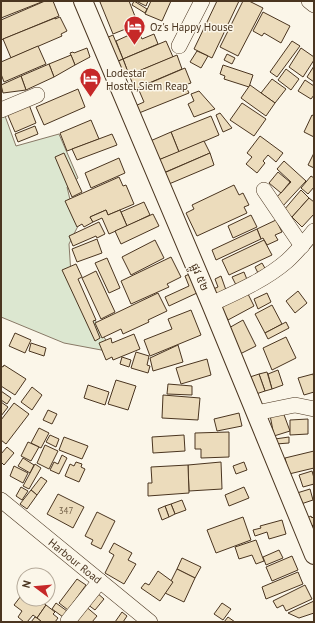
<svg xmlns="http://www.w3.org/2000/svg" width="315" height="623" font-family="'PT Sans','Noto Sans Khmer',sans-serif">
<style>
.green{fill:#dce7d0;stroke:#887966}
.building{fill:#ecdcbc;stroke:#4a3520}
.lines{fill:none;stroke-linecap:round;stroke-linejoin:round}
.minor-casing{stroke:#4a3520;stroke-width:16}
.major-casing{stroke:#4a3520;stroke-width:20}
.minor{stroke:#fbf6e9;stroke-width:15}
.major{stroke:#fbf6e9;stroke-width:18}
.labels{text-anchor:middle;stroke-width:3;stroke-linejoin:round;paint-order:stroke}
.number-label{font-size:9px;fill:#725f47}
.poi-label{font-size:11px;fill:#4a3520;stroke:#fbf6e9;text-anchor:start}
.street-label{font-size:11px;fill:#4a3520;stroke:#fbf6e9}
</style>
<rect width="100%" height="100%" fill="#fbf6e9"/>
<path class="green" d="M 1,105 L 16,146 L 59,134 L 78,178 L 67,187 L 73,212 L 81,220 L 69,244 L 71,274 L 112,352 L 64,343 L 1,317 Z"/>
<g class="building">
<path d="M 1,1 L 44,1 L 1,18 Z"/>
<path d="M 45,1 L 53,1 L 59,16 L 1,40 L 1,20 Z"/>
<path d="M 103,1 L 129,1 L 138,24 L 113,34 L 100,2 Z"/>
<path d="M 134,1 L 147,9 L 145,13 L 132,5 Z"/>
<path d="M 136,1 L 148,1 L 146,6 Z"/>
<path d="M 151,1 L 171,1 L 162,21 L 145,14 Z"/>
<path d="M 217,1 L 239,1 L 212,58 L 194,49 Z"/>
<path d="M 243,1 L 249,1 L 263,8 L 238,56 L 220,47 Z"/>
<path d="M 263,12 L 290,26 L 281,43 L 264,33 L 262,36 L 253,31 Z"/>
<path d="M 60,17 L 67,31 L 61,34 L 62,36 L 11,58 L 3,39 L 55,18 L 55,19 Z"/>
<path d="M 138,31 L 142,39 L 154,34 L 158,44 L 123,59 L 116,41 Z"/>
<path d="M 113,35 L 123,59 L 114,63 L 104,39 Z"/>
<path d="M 166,41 L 173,57 L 129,75 L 123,59 Z"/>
<path d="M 292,41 L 300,46 L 277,77 L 270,72 Z"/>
<path d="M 38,46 L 46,64 L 4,82 L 1,74 L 1,62 Z"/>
<path d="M 87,48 L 90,57 L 75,65 L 70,53 L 73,52 L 74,53 Z"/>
<path d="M 301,48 L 314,57 L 314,60 L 303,77 L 289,67 Z"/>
<path d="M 197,51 L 208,56 L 201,68 L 190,62 Z"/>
<path d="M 227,54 L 235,58 L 232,64 L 224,60 Z"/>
<path d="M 71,55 L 75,65 L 54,77 L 49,64 Z"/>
<path d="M 177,55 L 182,69 L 135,89 L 129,75 Z"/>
<path d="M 123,59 L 129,75 L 120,79 L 114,63 Z"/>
<path d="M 49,64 L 54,77 L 26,90 L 21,76 Z"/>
<path d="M 223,65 L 253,75 L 249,87 L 224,79 L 225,76 L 220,74 Z"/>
<path d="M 314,66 L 314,82 L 307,77 Z"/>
<path d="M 185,68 L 191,83 L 185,85 L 189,93 L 139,113 L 135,106 L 144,102 L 138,88 Z"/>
<path d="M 286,69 L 299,79 L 291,90 L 278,80 Z"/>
<path d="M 21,76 L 26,90 L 3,93 L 1,85 Z"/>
<path d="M 272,79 L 286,89 L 275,103 L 261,93 Z"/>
<path d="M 305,80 L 314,86 L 314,95 L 311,99 L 298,91 Z"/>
<path d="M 250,85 L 275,103 L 266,116 L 241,98 Z"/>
<path d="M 78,89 L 85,107 L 44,125 L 36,107 Z"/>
<path d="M 199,91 L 215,109 L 194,117 L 188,104 L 194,101 L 191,94 Z"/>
<path d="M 28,102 L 36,123 L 15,132 L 6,111 Z"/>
<path d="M 242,103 L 266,119 L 254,136 L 230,120 Z"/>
<path d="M 220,113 L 232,128 L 223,132 L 216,115 Z"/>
<path d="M 312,115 L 314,116 L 314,137 L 304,132 Z"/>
<path d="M 211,116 L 219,135 L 179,152 L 171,132 Z"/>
<path d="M 91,120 L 99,139 L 67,151 L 60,133 Z"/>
<path d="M 35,126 L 38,134 L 18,142 L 15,134 Z"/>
<path d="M 171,132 L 179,152 L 156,161 L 148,142 Z"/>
<path d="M 112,134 L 117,145 L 77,160 L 72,149 Z"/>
<path d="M 260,136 L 283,153 L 276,162 L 268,155 L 263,161 L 265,163 L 257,173 L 246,164 L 252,157 L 247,153 Z"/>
<path d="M 204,141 L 210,153 L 161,174 L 156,161 Z"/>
<path d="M 64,153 L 82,192 L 72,197 L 55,157 Z"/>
<path d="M 210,153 L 214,165 L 169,184 L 164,173 Z"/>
<path d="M 314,153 L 314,168 L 308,165 Z"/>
<path d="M 119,158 L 125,173 L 91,188 L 85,173 Z"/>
<path d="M 284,161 L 306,181 L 282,207 L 274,200 L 291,182 L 277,169 Z"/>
<path d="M 278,172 L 290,182 L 281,193 L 269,183 Z"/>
<path d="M 311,176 L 314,178 L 314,187 L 308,194 L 301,188 Z"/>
<path d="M 119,177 L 123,186 L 126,185 L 134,204 L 108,215 L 106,210 L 90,217 L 93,222 L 84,227 L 82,224 L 77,227 L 65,201 Z"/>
<path d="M 234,185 L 239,195 L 243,193 L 249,205 L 244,207 L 247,213 L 197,236 L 186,213 L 194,209 L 192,205 Z"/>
<path d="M 301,190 L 309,198 L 292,217 L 284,210 Z"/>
<path d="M 309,198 L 314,202 L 314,214 L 302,227 L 292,217 Z"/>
<path d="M 144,202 L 150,215 L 127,226 L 121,212 Z"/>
<path d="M 106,210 L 108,215 L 120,210 L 127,226 L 109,234 L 102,218 L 93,222 L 90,217 Z"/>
<path d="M 153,214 L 159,226 L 121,244 L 115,231 Z"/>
<path d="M 251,215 L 257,227 L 233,238 L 228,226 Z"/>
<path d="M 276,220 L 282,232 L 275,235 L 278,240 L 267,245 L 263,238 L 261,239 L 257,229 Z"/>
<path d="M 99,222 L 105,234 L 97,238 L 96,236 L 73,246 L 69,236 Z"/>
<path d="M 257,229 L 261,239 L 216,260 L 212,250 Z"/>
<path d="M 97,239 L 102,253 L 77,262 L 72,249 Z"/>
<path d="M 155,240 L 164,258 L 131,275 L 122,257 Z"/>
<path d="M 264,240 L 272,255 L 229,275 L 222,260 Z"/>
<path d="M 171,257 L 181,277 L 167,284 L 169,287 L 131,304 L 121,281 Z"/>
<path d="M 107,258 L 120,288 L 109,293 L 95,263 Z"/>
<path d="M 262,263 L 266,270 L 258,273 L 255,267 Z"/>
<path d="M 76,264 L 82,277 L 78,279 L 96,320 L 93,321 L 100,338 L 95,341 L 62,270 Z"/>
<path d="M 96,271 L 115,312 L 101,319 L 82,278 Z"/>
<path d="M 244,272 L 248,282 L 237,287 L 232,277 Z"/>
<path d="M 192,273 L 197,293 L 169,306 L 165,297 L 189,286 L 185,276 Z"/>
<path d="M 221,276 L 227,293 L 215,298 L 211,290 L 218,287 L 215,279 Z"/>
<path d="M 246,290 L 254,306 L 228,320 L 220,305 Z"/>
<path d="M 298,291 L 307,303 L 295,313 L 286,301 Z"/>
<path d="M 158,293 L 167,311 L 148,320 L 149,322 L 123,334 L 121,329 L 102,338 L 95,323 Z"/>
<path d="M 267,293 L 271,302 L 258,309 L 254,299 Z"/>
<path d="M 272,305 L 282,324 L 265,333 L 255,314 Z"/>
<path d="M 191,310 L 201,335 L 150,356 L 144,340 L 172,329 L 168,319 Z"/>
<path d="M 243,320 L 256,346 L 240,354 L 227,329 Z"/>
<path d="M 286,322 L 289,328 L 268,339 L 265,333 Z"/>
<path d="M 15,333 L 31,340 L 25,353 L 9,346 Z"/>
<path d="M 134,334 L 140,349 L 113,360 L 112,357 L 106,360 L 99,343 L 111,338 L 112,343 Z"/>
<path d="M 286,337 L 296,358 L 272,370 L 263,348 Z"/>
<path d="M 31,343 L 46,348 L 44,356 L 29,351 Z"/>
<path d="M 178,345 L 183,362 L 153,371 L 150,358 Z"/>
<path d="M 136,352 L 149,356 L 147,365 L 150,366 L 148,373 L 131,368 Z"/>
<path d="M 122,357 L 131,360 L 129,367 L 120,364 Z"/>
<path d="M 207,359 L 211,375 L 181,384 L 176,368 Z"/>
<path d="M 4,365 L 26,379 L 15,395 L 1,386 L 1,366 L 3,367 Z"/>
<path d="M 278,370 L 283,385 L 272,389 L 268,374 Z"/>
<path d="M 267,372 L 272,389 L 265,391 L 259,374 Z"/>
<path d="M 259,374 L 265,391 L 256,394 L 250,377 Z"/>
<path d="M 313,374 L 314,378 L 314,392 L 304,395 L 298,378 Z"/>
<path d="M 116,380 L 136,386 L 128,410 L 108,404 Z"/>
<path d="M 168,384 L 192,386 L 192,395 L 167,394 Z"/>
<path d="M 88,385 L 109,392 L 105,405 L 84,398 Z"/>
<path d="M 32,387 L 42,395 L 32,410 L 21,402 Z"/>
<path d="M 1,391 L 11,398 L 7,404 L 1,400 Z"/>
<path d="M 163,395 L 200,398 L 198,420 L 162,418 Z"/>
<path d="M 1,402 L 8,407 L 1,416 Z"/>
<path d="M 14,403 L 29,414 L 6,444 L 1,440 L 1,420 Z"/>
<path d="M 48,410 L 57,414 L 52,424 L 43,420 Z"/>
<path d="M 283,412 L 290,431 L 274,436 L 270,415 Z"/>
<path d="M 239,413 L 242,426 L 217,431 L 214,419 Z"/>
<path d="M 308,419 L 308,434 L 290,435 L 290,420 Z"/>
<path d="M 39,428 L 49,433 L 41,448 L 31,443 Z"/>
<path d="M 229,432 L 229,457 L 201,458 L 201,449 L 195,449 L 195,433 Z"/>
<path d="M 50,435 L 59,439 L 56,447 L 46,442 Z"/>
<path d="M 184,435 L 185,451 L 153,453 L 152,437 Z"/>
<path d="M 64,437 L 88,446 L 82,459 L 59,450 Z"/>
<path d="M 289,437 L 289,443 L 276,444 L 275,439 Z"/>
<path d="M 28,442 L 39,447 L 31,461 L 21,456 Z"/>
<path d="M 45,445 L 58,451 L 49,469 L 37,463 Z"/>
<path d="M 7,447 L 14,453 L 4,465 L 1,462 L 1,454 Z"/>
<path d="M 314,451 L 314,468 L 289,474 L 285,458 Z"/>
<path d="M 62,455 L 67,458 L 59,474 L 50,470 L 54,462 L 58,464 Z"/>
<path d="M 23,458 L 34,465 L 30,473 L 18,466 Z"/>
<path d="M 76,462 L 82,464 L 81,467 L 85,469 L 79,482 L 65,476 L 70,464 L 74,466 Z"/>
<path d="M 221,462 L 222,489 L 189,491 L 188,465 Z"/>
<path d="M 244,462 L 247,470 L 236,474 L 233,466 Z"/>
<path d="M 35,464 L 41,468 L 29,489 L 23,486 Z"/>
<path d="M 188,465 L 189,493 L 148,496 L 148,483 L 152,483 L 151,467 Z"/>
<path d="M 14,466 L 28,473 L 23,483 L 10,476 Z"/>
<path d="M 312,471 L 314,478 L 314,484 L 303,487 L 299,475 Z"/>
<path d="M 41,477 L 47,481 L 37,495 L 31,490 Z"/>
<path d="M 21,487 L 28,491 L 22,500 L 16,496 Z"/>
<path d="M 244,487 L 249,498 L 229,506 L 225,495 Z"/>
<path d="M 310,489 L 313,500 L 301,504 L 297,493 Z"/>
<path d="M 31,490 L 37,495 L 27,509 L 20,504 Z"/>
<path d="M 58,494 L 84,507 L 73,528 L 47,514 Z"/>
<path d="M 182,500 L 186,510 L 175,514 L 171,504 Z"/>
<path d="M 171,504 L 175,514 L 169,517 L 165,506 Z"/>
<path d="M 165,506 L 169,517 L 162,520 L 158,509 Z"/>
<path d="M 97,512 L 115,521 L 101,549 L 91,544 L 93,540 L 85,536 Z"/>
<path d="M 311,516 L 312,518 L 314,516 L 314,525 L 311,526 L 307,518 Z"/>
<path d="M 243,517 L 251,540 L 216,553 L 207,530 Z"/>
<path d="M 282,520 L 286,534 L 269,539 L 267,532 L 255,536 L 253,530 L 261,528 L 260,526 Z"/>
<path d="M 256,540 L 264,561 L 256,564 L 252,555 L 239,559 L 235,547 Z"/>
<path d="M 114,543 L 132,553 L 128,560 L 136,564 L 124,584 L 105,573 L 114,555 L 109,552 Z"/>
<path d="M 279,550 L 283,558 L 266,565 L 263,557 Z"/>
<path d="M 292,556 L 298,570 L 272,581 L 266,567 Z"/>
<path d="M 182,558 L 201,567 L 195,578 L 177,569 Z"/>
<path d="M 177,569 L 195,578 L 184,602 L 165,593 Z"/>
<path d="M 158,571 L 173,582 L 160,601 L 141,588 L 145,583 L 149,585 Z"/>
<path d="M 298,572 L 303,584 L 266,599 L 262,587 Z"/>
<path d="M 77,579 L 86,585 L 68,610 L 59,603 Z"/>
<path d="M 48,583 L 53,587 L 48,594 Z"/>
<path d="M 305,585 L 312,599 L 286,611 L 283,605 L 277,608 L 273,601 Z"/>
<path d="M 24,592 L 24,599 L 44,599 L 42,602 L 46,605 L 37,618 L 33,615 L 27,622 L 24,622 L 18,617 L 22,611 L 14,605 Z"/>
<path d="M 96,592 L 104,599 L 95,610 L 87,604 Z"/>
<path d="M 314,601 L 314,613 L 299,618 L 288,613 Z"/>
<path d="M 56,603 L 67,611 L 63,617 L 52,609 Z"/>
<path d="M 222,603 L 231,609 L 223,620 L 214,614 Z"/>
<path d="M 46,605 L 55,612 L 53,614 L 58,618 L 55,622 L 42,622 L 37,618 Z"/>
<path d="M 84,605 L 97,616 L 92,622 L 70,622 Z"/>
<path d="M 122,612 L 127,616 L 123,622 L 115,622 Z"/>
<path d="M 35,617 L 37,618 L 42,622 L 31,622 Z"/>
<path d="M 228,617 L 235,622 L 224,622 Z"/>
</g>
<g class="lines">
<defs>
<g id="minor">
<path d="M 309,1 L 314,5"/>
<path d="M 179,46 L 202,1"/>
<path d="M 1,110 L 37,95"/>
<path d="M 264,190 L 302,246"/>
<path d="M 211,304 C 237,292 265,280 287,261 C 297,252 305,242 314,231"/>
<path d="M 256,413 L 295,405 L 314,409"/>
<path d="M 1,500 L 150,622"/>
<path d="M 68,621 L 100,581"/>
</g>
<path id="major" d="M 83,1 L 211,304 L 314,555"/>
</defs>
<use href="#minor" class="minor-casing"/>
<use href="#major" class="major-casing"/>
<use href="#minor" class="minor"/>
<use href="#major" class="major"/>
</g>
<defs>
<symbol id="hotel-pin" viewBox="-11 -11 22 30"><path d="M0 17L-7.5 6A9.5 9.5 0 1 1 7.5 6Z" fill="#c62828" stroke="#fbf6e9"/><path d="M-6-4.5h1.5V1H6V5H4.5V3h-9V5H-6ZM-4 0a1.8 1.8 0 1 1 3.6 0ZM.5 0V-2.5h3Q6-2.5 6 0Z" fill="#fff"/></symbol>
</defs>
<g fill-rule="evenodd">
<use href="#hotel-pin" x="122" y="14" width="25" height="34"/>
<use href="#hotel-pin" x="78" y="66" width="25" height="34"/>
</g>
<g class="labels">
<g class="number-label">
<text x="66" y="514">347</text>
</g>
<g class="poi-label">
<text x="150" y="31">Oz's Happy House</text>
<text x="106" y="77">Lodestar<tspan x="106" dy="13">Hostel,Siem Reap</tspan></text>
</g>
<g class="street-label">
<text transform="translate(200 277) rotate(67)" y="4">ផ្លូវ ៥២</text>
<text transform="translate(75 561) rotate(39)" y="4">Harbour Road</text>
</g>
</g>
<rect width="315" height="623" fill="none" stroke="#4a3520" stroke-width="4"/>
<g transform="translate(36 587) rotate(286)"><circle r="19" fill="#fbf6e9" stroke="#b4a999"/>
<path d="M0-3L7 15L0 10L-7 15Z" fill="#c62828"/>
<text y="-6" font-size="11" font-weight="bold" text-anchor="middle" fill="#4a3520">N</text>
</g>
</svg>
